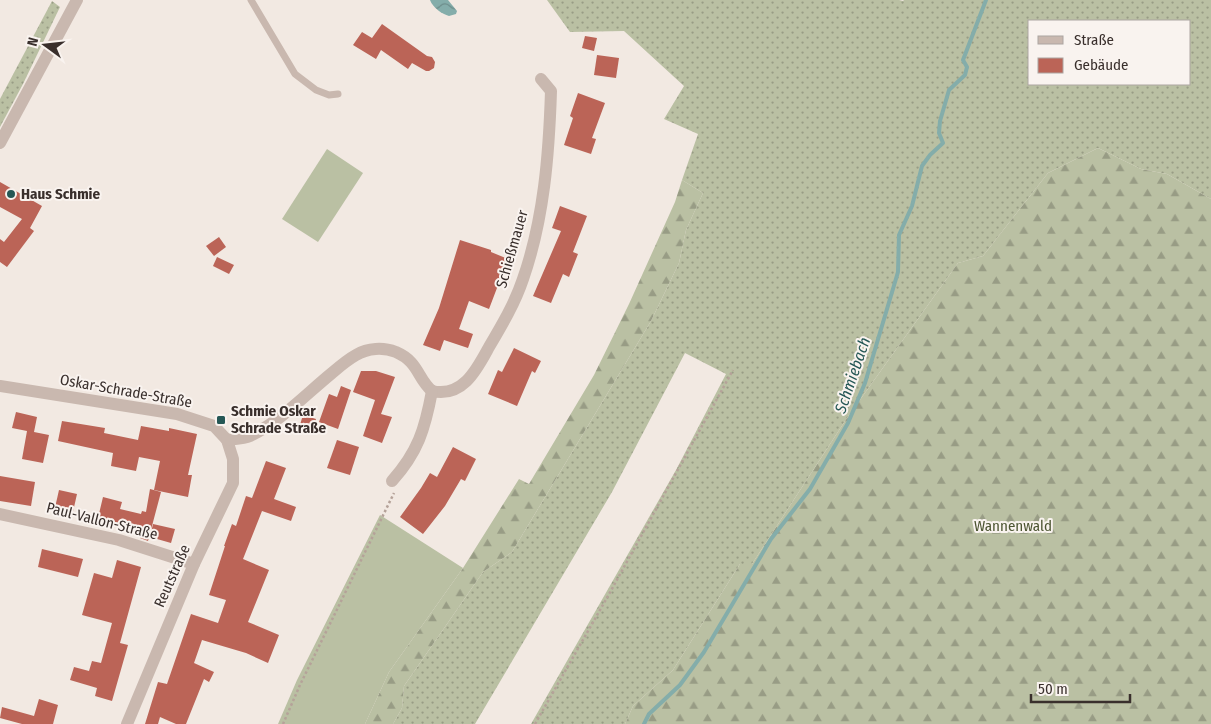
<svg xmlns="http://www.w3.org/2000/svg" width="1211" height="724" font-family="'Fira Sans Condensed',sans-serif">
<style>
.grass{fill:url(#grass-dots);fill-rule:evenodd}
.forest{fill:url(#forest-firs)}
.garden{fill:#bac0a3}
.water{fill:url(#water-waves)}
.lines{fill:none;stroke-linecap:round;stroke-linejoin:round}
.stream{stroke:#84adaa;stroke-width:4}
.building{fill:#bb6457}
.path{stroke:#b5a299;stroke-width:2.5;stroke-dasharray:2.5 2.5;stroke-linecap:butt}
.service{stroke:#c9b8af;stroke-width:7}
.minor{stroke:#c9b8af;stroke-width:12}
.tertiary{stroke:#c9b8af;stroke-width:12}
.poi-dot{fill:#255755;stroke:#f9f3ef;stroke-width:2}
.labels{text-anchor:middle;stroke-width:4;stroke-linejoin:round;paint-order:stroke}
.poi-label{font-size:15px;font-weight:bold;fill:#392f2c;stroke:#f9f3ef;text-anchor:start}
.street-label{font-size:15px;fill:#392f2c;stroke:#f9f3ef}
.park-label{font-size:15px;fill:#4c5532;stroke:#f9f3ef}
.water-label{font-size:16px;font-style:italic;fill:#255755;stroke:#f9f3ef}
</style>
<defs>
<pattern id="grass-dots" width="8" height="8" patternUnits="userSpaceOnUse" patternTransform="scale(1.25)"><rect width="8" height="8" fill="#bac0a3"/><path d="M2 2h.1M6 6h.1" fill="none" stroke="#989c85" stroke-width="1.8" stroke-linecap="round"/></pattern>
<pattern id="forest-firs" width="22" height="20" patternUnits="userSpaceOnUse" patternTransform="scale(1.25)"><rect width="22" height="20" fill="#bac0a3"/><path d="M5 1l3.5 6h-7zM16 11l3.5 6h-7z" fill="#989c85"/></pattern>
<pattern id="water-waves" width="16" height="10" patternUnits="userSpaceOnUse" patternTransform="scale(1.25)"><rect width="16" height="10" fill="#84adaa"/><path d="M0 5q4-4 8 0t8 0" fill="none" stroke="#6d8d8b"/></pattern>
</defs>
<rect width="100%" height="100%" fill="#f2e9e2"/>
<g class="grass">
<path d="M 547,0 L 899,0 L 903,1 L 904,0 L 1211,0 L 1211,199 L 1167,174 L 1141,169 L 1098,148 L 1048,173 L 983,256 L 958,263 L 847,418 L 752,564 L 740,564 L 673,670 L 633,706 L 625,724 L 531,724 L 676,470 L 726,374 L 685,353 L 612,492 L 475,724 L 393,724 L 402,708 L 404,686 L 483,572 L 512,552 L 651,321 L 679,263 L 686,230 L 703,193 L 682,180 L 698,134 L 664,119 L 684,86 L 624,31 L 570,32 ZM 1030,21 L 1190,21 L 1190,84 L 1030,84 Z"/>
<path d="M 52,1 L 60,7 L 23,84 L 0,127 L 0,99 Z"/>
</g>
<g class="forest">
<path d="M 1098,148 L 1141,169 L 1167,174 L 1211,199 L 1211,724 L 625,724 L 633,706 L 673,670 L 740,564 L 752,564 L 847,418 L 958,263 L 983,256 L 1048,173 Z"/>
<path d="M 682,180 L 703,193 L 686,230 L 679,263 L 651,321 L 512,552 L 483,572 L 404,686 L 402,708 L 393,724 L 365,724 L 389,672 L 463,568 L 519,479 L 529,484 L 594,375 L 629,304 L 675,202 Z"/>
</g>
<g class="garden">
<path d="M 327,149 L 363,173 L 318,242 L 282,219 Z"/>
<path d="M 380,515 L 463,568 L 389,672 L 365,724 L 278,724 L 297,680 Z"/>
</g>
<path class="water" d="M 430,0 L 448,0 L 457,11 L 456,14 L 449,16 C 442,14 433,8 430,0 Z"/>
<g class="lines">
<path class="stream" d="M 644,724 L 649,714 L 680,685 L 704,652 L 771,539 L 810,489 L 848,423 L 865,383 L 898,272 L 899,235 L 912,206 L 922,166 L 930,155 L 943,143 L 939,133 L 940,121 L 949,90 L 965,75 L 967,67 L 963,60 L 986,0"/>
</g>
<g class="building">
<path d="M 382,24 L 427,56 L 432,57 L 435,62 L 434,68 L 429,71 L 426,71 L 412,63 L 408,69 L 381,50 L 376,59 L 353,45 L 362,32 L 372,38 Z"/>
<path d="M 585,36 L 597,38 L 594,51 L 582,48 Z"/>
<path d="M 597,55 L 619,58 L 616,78 L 594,75 Z"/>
<path d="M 578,93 L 605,103 L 592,138 L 596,139 L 591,154 L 564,145 L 573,118 L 570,116 Z"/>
<path d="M 0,182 L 42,206 L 30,228 L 34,231 L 7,267 L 0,262 L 0,239 L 4,242 L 22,219 L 0,207 Z"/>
<path d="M 560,206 L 587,216 L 573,252 L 578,254 L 569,277 L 563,274 L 551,303 L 533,296 L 561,231 L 552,228 Z"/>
<path d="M 219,237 L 226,247 L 214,256 L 206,246 Z"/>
<path d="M 460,240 L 491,250 L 491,252 L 508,259 L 489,309 L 469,301 L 459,329 L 473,334 L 468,348 L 444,340 L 440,351 L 423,345 L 439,308 Z"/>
<path d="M 217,257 L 234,265 L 229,274 L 213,266 Z"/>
<path d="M 514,348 L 541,361 L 535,373 L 532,371 L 517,406 L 488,394 L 498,370 L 502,372 Z"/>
<path d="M 361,371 L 376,371 L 395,377 L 381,414 L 392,417 L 382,443 L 363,436 L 375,400 L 353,392 Z"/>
<path d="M 341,386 L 351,390 L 338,429 L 319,422 L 329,394 L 337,397 Z"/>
<path d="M 16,412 L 37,417 L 34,432 L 49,435 L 43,463 L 22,459 L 27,431 L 12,428 Z"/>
<path d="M 303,415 L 316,419 L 312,432 L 299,428 Z"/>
<path d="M 62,421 L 105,428 L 104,433 L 138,440 L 141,426 L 169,431 L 169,428 L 197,434 L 188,475 L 192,475 L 188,497 L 154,490 L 160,461 L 139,457 L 136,471 L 111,466 L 113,453 L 58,441 Z"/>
<path d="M 337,440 L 359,447 L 350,475 L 327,468 Z"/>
<path d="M 453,447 L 476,459 L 465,481 L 461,479 L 445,506 L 423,534 L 400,517 L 421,488 L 430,473 L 437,477 Z"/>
<path d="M 266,461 L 286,468 L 274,499 L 296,507 L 291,521 L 262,511 L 243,559 L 269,570 L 248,622 L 279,635 L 268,663 L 246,653 L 202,640 L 194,663 L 214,672 L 209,682 L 204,679 L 186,724 L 176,724 L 160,717 L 158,724 L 145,724 L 158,682 L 167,684 L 191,614 L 218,623 L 226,600 L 209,595 L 225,546 L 224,546 L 232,524 L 236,526 L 246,496 L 252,498 Z"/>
<path d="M 0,476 L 35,482 L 31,506 L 0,501 Z"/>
<path d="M 150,489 L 161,492 L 148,541 L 140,538 L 142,531 L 130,528 L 131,526 L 98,518 L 103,497 L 122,502 L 120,509 L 141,514 L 142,511 L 146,512 Z"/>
<path d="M 59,490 L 77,494 L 72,516 L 54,512 Z"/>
<path d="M 153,524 L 175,529 L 171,543 L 150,537 Z"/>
<path d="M 42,549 L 83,559 L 78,577 L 38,567 Z"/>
<path d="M 117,560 L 141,567 L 120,643 L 128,645 L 112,701 L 95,696 L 97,688 L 70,680 L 74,667 L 89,671 L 92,661 L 101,663 L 112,623 L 82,615 L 94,573 L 112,578 Z"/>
<path d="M 39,699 L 58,705 L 53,724 L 22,724 L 0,718 L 2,707 L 34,716 Z"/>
</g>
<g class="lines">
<g class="path">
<path d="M 283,724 L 300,685 L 394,493"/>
<path d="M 535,724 L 608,596 L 733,370"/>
</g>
<path class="service" d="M 251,0 L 295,74 L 316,90 L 329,95 L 338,94"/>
<g class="minor">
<path d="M 0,386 L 177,414 L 214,426 L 227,440 L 233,459 L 233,483 L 194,564 L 127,724"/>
<path d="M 432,391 C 463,398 477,369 489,347 C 502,325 515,303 523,279 C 544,219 549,154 551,91 L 541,79"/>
<path d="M 227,440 C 234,439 243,439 250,436 C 281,421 305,395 332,373 C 339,367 347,360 356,355 C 368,348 383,347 396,352 C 419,362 417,378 432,391"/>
<path d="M 392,481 C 418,452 425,429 432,391"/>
<path d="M 0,514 L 119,540 L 194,564"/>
</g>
<path class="tertiary" d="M 0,143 L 77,0"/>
</g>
<g class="poi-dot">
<circle cx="11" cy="194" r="5"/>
<rect x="216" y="415" width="10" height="10" rx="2.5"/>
</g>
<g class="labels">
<g class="poi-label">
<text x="21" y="199">Haus Schmie</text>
<text x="231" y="416">Schmie Oskar<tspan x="231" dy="17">Schrade Straße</tspan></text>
</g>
<g class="street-label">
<text transform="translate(512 249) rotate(-74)" y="5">Schießmauer</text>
<text transform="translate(126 391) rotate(10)" y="5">Oskar-Schrade-Straße</text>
<text transform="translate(102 521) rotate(14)" y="5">Paul-Vallon-Straße</text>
<text transform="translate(172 576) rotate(-66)" y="5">Reutstraße</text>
</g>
<g class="park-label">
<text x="1013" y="531">Wannenwald</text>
</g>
<g class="water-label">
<text transform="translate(852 375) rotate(-71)" y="6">Schmiebach</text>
</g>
</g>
<rect x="1028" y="20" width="162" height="65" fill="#f9f3ef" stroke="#aca5a1"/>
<rect x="1038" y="36" width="25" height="8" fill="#c9b8af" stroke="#aca5a1"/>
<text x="1074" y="45" font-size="15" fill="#392f2c">Straße</text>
<rect x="1038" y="58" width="25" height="15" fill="#bb6457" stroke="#aca5a1"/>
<text x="1074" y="70" font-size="15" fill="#392f2c">Gebäude</text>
<g transform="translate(45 45) rotate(285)" stroke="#f9f3ef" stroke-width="4" paint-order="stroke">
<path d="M0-4L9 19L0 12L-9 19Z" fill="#392f2c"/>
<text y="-8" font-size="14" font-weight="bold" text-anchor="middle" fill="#392f2c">N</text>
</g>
<path d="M1031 694v8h99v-8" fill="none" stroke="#392f2c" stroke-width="2.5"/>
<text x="1038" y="694" font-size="15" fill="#392f2c" stroke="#f9f3ef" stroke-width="4" paint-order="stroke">50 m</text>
</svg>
